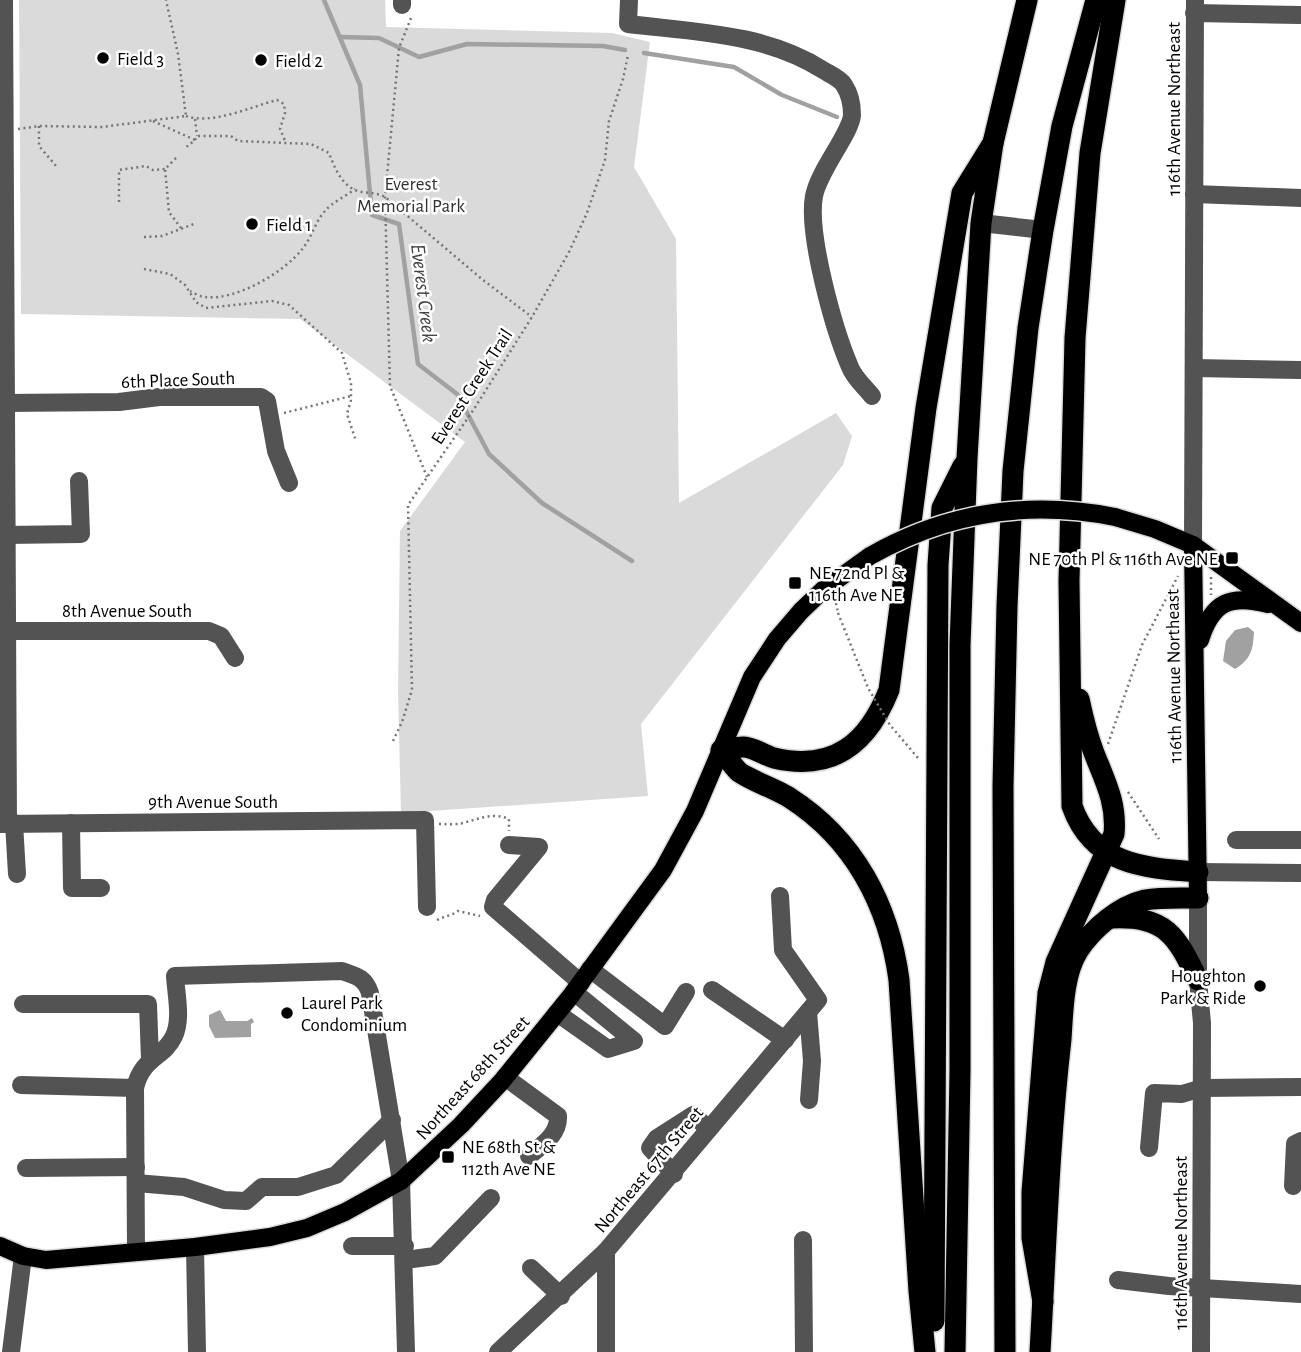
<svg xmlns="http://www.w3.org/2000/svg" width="1301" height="1352" font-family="'Alegreya Sans',sans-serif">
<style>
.green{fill:#dadada}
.water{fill:#a1a1a1}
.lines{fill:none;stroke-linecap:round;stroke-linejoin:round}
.stream{stroke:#a1a1a1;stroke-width:4.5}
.major-casing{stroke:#dbdbdb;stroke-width:21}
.highway-casing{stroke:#dbdbdb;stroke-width:24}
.path{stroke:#757575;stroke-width:2.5;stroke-dasharray:2 3.5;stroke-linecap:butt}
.minor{stroke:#535353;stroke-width:18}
.major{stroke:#000;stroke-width:18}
.highway{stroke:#000;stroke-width:21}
.major-bridge-casing{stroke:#dbdbdb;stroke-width:21;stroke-linecap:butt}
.path-bridge{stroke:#757575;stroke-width:2.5;stroke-dasharray:2 3.5;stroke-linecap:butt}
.major-bridge{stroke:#000;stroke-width:18}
.poi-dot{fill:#000;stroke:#fff;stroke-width:2.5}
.labels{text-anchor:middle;stroke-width:5;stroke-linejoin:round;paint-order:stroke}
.poi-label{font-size:19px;fill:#000;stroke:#fff;text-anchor:start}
.street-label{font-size:19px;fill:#000;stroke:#fff}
.park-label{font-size:19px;fill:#313131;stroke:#fff}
.water-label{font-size:21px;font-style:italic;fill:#424242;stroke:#fff}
</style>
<rect width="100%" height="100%" fill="#fff"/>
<path class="green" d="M 19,0 L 385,0 L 386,27 L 612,33 L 650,42 L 634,167 L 676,239 L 679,503 L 836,413 L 852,436 L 843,465 L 641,724 L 648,796 L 401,813 L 398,692 L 400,531 L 465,442 L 300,319 L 21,314 Z"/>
<g class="water">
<path d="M 1248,627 L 1254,632 C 1253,650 1251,659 1235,669 L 1223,661 L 1226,641 L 1235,630 Z"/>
<path d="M 220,1010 L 226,1021 L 247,1021 L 252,1018 L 254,1022 L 251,1024 L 251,1037 L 215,1038 L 209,1026 L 209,1015 Z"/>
</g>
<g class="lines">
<g class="stream">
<path d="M 324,0 L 360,85 L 372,215 L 399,224 L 418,364 L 457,394 L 489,454 L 542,503 L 632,561"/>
<path d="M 340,37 L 379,38 L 419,57 L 467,44 L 603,46 L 625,50"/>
<path d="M 644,53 L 734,67 L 782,95 L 837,117"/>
</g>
<defs>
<g id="major">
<path d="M 1115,517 L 1155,529 L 1193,545 L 1301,623"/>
<path d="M 1193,545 L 1198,898"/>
<path d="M 1200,640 C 1212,602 1230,594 1268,604"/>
<path d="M 0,1246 L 23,1256 L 46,1260 L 195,1247 L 270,1237 L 307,1228 L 345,1212 L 401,1181 L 461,1125 L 502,1081 L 570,997 L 663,870 L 695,811 L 752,677 L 777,639 L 801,611 L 824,589 L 870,556"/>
</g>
<g id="highway">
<path d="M 1115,0 L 1090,153 L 1075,338 L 1069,581 L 1072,806 C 1093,865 1143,868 1198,872"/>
<path d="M 1112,918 C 1166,916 1176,935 1198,980"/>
<path d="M 1043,1302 L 1032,1238 L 1032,1192 L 1048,993 L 1056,962 L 1114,834 C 1117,803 1105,781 1094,753 C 1087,735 1083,718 1079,699"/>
<path d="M 934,1321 L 938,565 L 942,508 L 963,466"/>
<path d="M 925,1352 L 919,1291 L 899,980 C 889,905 854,839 790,798 C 778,790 745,778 738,771 C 732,765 727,757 721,750 C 728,749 736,747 743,747 C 753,747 764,755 774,758 C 834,772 868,743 889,690 L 926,408 L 962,193 L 993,143"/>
<path d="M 955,1352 L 960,1071 L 960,645 L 967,458 L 981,223 L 993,143 L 1027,0"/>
<path d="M 1005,1352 L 1003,786 L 1007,606 L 1013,471 L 1028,328 L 1043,230 L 1062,126 L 1096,0"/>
<path d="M 1040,1352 C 1046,1248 1049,1143 1061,1039 C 1063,1011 1063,975 1078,951 C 1092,929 1119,906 1145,900 C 1162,897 1180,898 1198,898"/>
</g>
</defs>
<use href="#major" class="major-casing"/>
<use href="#highway" class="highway-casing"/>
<g class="path">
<path d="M 411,18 L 399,48 L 385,197 L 390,386 L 427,477"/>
<path d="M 186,116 C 213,125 250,107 277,100 L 284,104 L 285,113 L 280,129 L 286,143"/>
<path d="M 195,119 L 197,136"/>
<path d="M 153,121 L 195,140 L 184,149"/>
<path d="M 39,126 L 39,146 L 57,167"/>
<path d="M 18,129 L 39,126 L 102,127 L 186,116 L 178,54 L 166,0"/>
<path d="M 195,140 L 197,136 L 231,136 L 238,141 L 311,144 L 329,153 C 335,169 343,189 362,192 C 370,193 378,193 385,197 L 483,280 L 532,317"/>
<path d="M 176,158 L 165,169 L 169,212 L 181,228"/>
<path d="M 119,202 L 119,170 L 146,166 L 153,170 L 165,169"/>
<path d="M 144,237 L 162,236 L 194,224"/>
<path d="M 144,269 L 170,274 L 185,285 L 196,302 L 206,308 L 272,301 L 289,305 L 342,353 L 351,383 L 351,400 L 347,414 L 356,441"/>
<path d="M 190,291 C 194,293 200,297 205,297 C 236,301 285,272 303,248 C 312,237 315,222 325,211 C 331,203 345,197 355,189"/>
<path d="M 284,413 L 351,396"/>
<path d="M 1211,577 L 1211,595"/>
<path d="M 836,603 L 838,613"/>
<path d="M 393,741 L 402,722 L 412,690 L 408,505 L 474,409 L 532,317 L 569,252 L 587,213 L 605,160 L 609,121 L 623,79 L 628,55"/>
<path d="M 1108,744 L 1142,645 L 1178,576"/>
<path d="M 1128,792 L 1159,839"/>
<path d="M 439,824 C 447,824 455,825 463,823 C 478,819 493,812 509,819 L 509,831"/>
<path d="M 437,920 C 445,916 451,916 458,911 L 480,916"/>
</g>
<g class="minor">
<path d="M 4,0 L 8,823"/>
<path d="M 402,0 L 402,5"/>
<path d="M 629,0 L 628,24 C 694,32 765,33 823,70 C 829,74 840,78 844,85 C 850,94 852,104 852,115 C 851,133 819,170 814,196 C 807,234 834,330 850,367 C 854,378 865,387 872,396"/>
<path d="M 1194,13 L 1301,15"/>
<path d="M 1194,194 L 1301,198"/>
<path d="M 981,223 L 1043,230"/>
<path d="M 1194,368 L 1301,370"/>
<path d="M 4,403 L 119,402 L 159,397 L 261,397 L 267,401 L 276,451 L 289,483"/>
<path d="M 5,535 L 81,534 L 79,481"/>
<path d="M 1193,545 L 1195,0"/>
<path d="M 7,631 L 209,631 L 221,636 L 235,658"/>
<path d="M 14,823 L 17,874"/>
<path d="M 71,823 L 72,888 L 101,888"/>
<path d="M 0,824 L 425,820 L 427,907"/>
<path d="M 1236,840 L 1301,840"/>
<path d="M 509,845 L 539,847 L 495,900 L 493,907 L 581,983"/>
<path d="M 1198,872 L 1301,873"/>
<path d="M 1198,898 L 1198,980 L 1202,1023 L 1201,1352"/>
<path d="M 590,969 L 665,1026 L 686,992"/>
<path d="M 712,990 L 785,1040"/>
<path d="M 23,1004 L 148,1004 L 150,1060"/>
<path d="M 808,1012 L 812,1061 L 809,1100"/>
<path d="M 557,1013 L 608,1049 L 634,1041 L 574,992"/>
<path d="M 505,1077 L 558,1116 C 559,1135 542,1145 529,1156"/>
<path d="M 21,1085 L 135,1088"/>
<path d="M 1149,1148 L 1154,1093 L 1182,1094 L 1202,1088 L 1301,1087"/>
<path d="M 26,1168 L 136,1167"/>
<path d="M 674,1174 L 650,1148 L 657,1138 L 693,1115 L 709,1129"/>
<path d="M 136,1183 L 184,1187 L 224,1200 L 246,1201 L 262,1187 L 298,1187 L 336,1175 L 392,1120"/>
<path d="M 1293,1186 L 1295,1144 L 1301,1141"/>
<path d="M 803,1240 L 804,1352"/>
<path d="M 352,1246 L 405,1246"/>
<path d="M 195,1247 L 197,1352"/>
<path d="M 136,1251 L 135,1088 C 142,1057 164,1058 174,1036 C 182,1019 176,994 175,976 L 342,971 C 357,976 365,978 370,993 L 401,1181 L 406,1352"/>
<path d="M 606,1251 L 606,1352"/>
<path d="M 405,1260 L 435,1256 L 491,1198"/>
<path d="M 531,1268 L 561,1296"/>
<path d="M 1118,1280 L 1169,1286 L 1301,1294"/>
<path d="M 11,1352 L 23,1256"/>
<path d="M 498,1352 L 606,1251 L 818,1000 L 783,950 L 780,896"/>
</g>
<use href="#major" class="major"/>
<use href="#highway" class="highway"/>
<defs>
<path id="major-bridge" d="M 870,556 C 947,512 1029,500 1115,517"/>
</defs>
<use href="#major-bridge" class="major-bridge-casing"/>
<path class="path-bridge" d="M 838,613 L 868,688 L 890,725 L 918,758"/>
<use href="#major-bridge" class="major-bridge"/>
</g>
<g class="poi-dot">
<circle cx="103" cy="58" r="7"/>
<circle cx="261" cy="60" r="7"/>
<circle cx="252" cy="224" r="7"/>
<rect x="1225" y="551" width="14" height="14" rx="3.5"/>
<rect x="788" y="576" width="14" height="14" rx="3.5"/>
<circle cx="1260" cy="986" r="7"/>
<circle cx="287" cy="1013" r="7"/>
<rect x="441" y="1150" width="14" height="14" rx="3.5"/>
</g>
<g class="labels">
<g class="poi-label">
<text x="117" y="65">Field 3</text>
<text x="275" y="67">Field 2</text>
<text x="266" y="231">Field 1</text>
<text x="1218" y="565" text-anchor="end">NE 70th Pl &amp; 116th Ave NE</text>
<text x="809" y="579">NE 72nd Pl &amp;<tspan x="809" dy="22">116th Ave NE</tspan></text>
<text x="1246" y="982" text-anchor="end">Houghton<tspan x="1246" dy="22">Park &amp; Ride</tspan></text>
<text x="301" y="1009">Laurel Park<tspan x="301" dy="22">Condominium</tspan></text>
<text x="462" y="1153">NE 68th St &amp;<tspan x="462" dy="22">112th Ave NE</tspan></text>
</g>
<g class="street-label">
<text transform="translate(1173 109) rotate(-90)" y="7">116th Avenue Northeast</text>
<text transform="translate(178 379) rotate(-2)" y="7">6th Place South</text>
<text transform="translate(471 386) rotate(-57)" y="7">Everest Creek Trail</text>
<text x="127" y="617">8th Avenue South</text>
<text transform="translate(1173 676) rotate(-91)" y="7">116th Avenue Northeast</text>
<text x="213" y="808">9th Avenue South</text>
<text transform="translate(472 1077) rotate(-48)" y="7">Northeast 68th Street</text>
<text transform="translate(648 1169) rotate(-50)" y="7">Northeast 67th Street</text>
<text transform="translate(1180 1243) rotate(-90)" y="7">116th Avenue Northeast</text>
</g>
<g class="park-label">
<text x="411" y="190">Everest<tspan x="411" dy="22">Memorial Park</tspan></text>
</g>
<g class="water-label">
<text transform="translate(424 293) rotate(83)" y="7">Everest Creek</text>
</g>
</g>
</svg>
